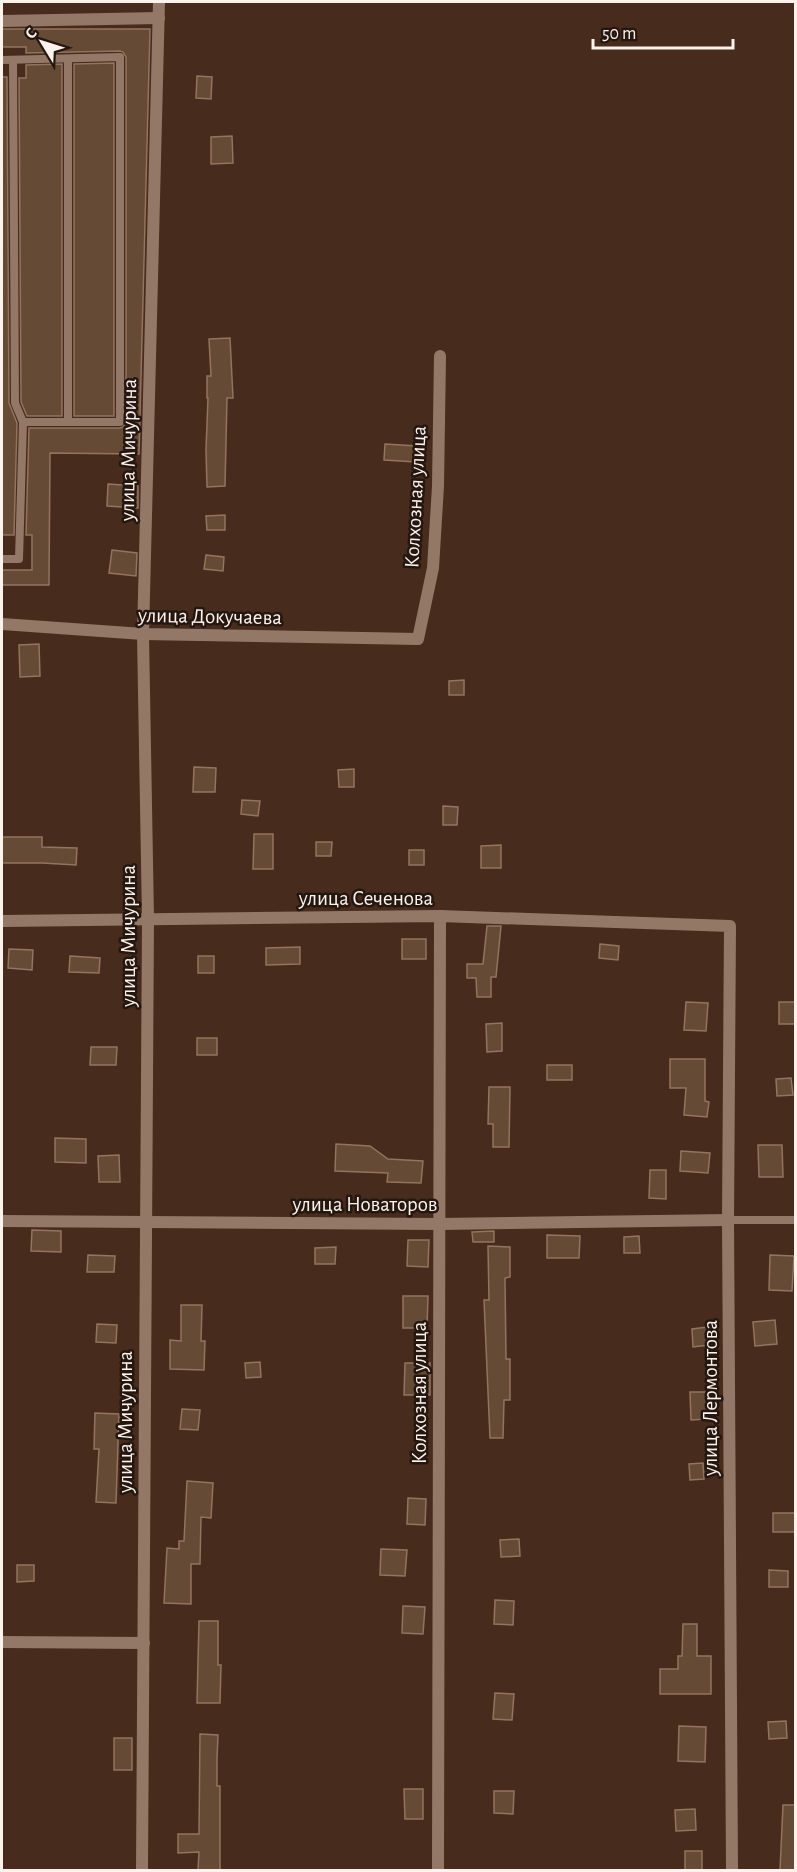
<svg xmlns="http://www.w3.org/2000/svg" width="797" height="1872" font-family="'Alegreya Sans',sans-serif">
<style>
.building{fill:#654a36;stroke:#92745f;stroke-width:1.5}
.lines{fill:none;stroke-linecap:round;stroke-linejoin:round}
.lane{stroke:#947867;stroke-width:8}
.street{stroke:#947867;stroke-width:12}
.labels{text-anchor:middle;stroke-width:5;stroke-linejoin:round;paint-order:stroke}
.street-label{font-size:21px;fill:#fdf2ec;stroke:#241710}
</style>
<rect width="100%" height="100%" fill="#472b1c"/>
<g class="building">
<path d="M 2,29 L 150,29 L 139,454 L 50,453 L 49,585 L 2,585 L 2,570 L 32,570 L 32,535 L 26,535 L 29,428 L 120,428 L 123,427 L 126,423 L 126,57 L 123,52 L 120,51 L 26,53 L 26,47 L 2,47 Z"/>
<path d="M 114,63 L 114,416 L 74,416 L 74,64 Z"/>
<path d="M 62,64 L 62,416 L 27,416 L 21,402 L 19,78 L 26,78 L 26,65 Z"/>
<path d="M 197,76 L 212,77 L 211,99 L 196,98 Z"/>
<path d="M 2,77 L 7,77 L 9,403 L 17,423 L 14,535 L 2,535 Z"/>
<path d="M 232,136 L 233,163 L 211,164 L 211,137 Z"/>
<path d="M 230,338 L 233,398 L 227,398 L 225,486 L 207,487 L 206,450 L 208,398 L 207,398 L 207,376 L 211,376 L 209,339 Z"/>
<path d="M 385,444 L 417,446 L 416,462 L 384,460 Z"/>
<path d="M 108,484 L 138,486 L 138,508 L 107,506 Z"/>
<path d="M 225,515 L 225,530 L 207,530 L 206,516 Z"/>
<path d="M 112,550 L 137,553 L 136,576 L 109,573 Z"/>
<path d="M 206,555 L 224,557 L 223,571 L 204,569 Z"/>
<path d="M 39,644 L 40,676 L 20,677 L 19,645 Z"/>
<path d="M 464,680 L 464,695 L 449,695 L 449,681 Z"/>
<path d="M 194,767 L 216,768 L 215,792 L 193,792 Z"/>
<path d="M 354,769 L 354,787 L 339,787 L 338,770 Z"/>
<path d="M 242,800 L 260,801 L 258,816 L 241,814 Z"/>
<path d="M 443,806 L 458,807 L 457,825 L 443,825 Z"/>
<path d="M 254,834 L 273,834 L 273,869 L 253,869 Z"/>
<path d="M 2,837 L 42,837 L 42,847 L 77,848 L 76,865 L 42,863 L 2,863 Z"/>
<path d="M 316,842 L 332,842 L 331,856 L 316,856 Z"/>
<path d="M 501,845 L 501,868 L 481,868 L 481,846 Z"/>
<rect x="409" y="850" width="15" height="15"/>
<path d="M 487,926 L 501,926 L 496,977 L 491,977 L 491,997 L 477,997 L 476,978 L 467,978 L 467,964 L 483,964 Z"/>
<rect x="402" y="939" width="24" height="20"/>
<path d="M 600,944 L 619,946 L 618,960 L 599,958 Z"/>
<path d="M 300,947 L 300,964 L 266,965 L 266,948 Z"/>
<path d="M 9,949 L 33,950 L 32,970 L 8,968 Z"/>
<path d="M 70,956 L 100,958 L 99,973 L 69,972 Z"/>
<rect x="198" y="956" width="16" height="17"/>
<path d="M 686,1002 L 708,1003 L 706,1031 L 684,1030 Z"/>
<rect x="779" y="1002" width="16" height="22"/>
<path d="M 502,1023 L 502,1051 L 487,1052 L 486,1024 Z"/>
<rect x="197" y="1038" width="20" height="17"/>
<path d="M 91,1047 L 117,1047 L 116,1065 L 90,1065 Z"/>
<path d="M 670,1059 L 705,1059 L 705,1101 L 709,1102 L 707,1117 L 684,1115 L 686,1088 L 670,1088 Z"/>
<rect x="547" y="1065" width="25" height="15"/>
<path d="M 791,1078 L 793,1095 L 777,1096 L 776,1079 Z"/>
<path d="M 489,1087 L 510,1087 L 509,1147 L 493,1147 L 493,1124 L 488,1124 Z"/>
<path d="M 55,1138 L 86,1139 L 86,1163 L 55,1162 Z"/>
<path d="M 336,1144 L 370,1146 L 388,1159 L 423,1161 L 421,1183 L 387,1182 L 388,1173 L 335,1171 Z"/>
<path d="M 758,1145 L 782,1145 L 783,1177 L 759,1177 Z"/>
<path d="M 681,1151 L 710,1153 L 708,1173 L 680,1171 Z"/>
<path d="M 119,1155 L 120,1182 L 99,1182 L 98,1156 Z"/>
<path d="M 650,1170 L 666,1170 L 666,1199 L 649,1198 Z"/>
<path d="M 32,1230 L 61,1231 L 61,1252 L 31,1251 Z"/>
<path d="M 494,1231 L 494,1242 L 473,1242 L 472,1232 Z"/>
<path d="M 547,1235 L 580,1236 L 579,1258 L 547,1258 Z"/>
<path d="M 639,1236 L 640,1253 L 624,1253 L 624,1237 Z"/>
<path d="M 408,1240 L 429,1240 L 428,1267 L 407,1266 Z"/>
<path d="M 488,1246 L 510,1247 L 510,1277 L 505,1278 L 506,1359 L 510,1359 L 510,1400 L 504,1400 L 503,1438 L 490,1438 L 484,1300 L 489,1300 Z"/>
<path d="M 336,1247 L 335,1264 L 315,1264 L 315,1248 Z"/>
<path d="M 88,1255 L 115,1256 L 114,1272 L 87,1272 Z"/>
<path d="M 770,1255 L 794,1256 L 792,1291 L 769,1290 Z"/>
<path d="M 403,1296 L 428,1296 L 427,1328 L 403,1328 Z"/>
<path d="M 181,1305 L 202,1305 L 201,1341 L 205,1341 L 204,1370 L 170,1369 L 170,1340 L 181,1341 Z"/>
<path d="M 775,1320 L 777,1344 L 755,1346 L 753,1322 Z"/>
<path d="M 97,1324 L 117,1325 L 116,1343 L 96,1342 Z"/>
<path d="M 707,1327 L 709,1345 L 693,1347 L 692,1329 Z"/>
<path d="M 260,1362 L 261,1377 L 246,1378 L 245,1363 Z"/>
<path d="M 405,1363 L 430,1363 L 430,1395 L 404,1395 Z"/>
<path d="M 690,1392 L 707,1392 L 707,1419 L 691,1420 Z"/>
<path d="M 182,1409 L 200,1410 L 198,1430 L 180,1429 Z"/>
<path d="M 95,1413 L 119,1414 L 116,1503 L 96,1502 L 99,1449 L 94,1449 Z"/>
<path d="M 703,1463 L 704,1479 L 690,1480 L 689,1464 Z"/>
<path d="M 187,1481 L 213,1483 L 211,1518 L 201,1517 L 200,1564 L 191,1564 L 191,1604 L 164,1603 L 167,1548 L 179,1549 L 179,1541 L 184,1541 Z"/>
<path d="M 408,1498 L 426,1499 L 425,1525 L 407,1524 Z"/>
<rect x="773" y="1513" width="22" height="19"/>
<path d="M 519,1539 L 520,1556 L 501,1557 L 500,1540 Z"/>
<path d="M 381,1549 L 407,1550 L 405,1576 L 380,1575 Z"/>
<path d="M 17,1565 L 34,1565 L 34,1581 L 17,1582 Z"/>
<path d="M 769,1570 L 788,1571 L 788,1587 L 769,1587 Z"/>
<path d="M 495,1600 L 514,1601 L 513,1625 L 494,1624 Z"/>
<path d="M 403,1606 L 425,1607 L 423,1634 L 402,1633 Z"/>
<path d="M 199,1621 L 218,1621 L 218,1665 L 221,1665 L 220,1703 L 197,1703 Z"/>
<path d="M 683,1624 L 697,1624 L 697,1656 L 711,1656 L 711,1694 L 660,1694 L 660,1669 L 678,1669 L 678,1656 L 682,1656 Z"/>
<path d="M 495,1693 L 514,1694 L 512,1720 L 493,1719 Z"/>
<path d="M 786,1721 L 787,1738 L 769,1739 L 768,1722 Z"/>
<path d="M 679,1726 L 706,1727 L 705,1762 L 678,1761 Z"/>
<path d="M 200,1734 L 218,1735 L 217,1759 L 217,1786 L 220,1786 L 220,1870 L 198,1870 L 199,1852 L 178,1853 L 178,1834 L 199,1834 Z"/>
<rect x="114" y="1738" width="18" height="32"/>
<path d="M 404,1789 L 423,1789 L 423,1819 L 405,1819 Z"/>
<path d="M 494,1791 L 514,1791 L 513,1814 L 494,1813 Z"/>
<path d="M 783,1805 L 795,1805 L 795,1870 L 780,1870 Z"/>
<path d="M 695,1809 L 696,1830 L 676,1831 L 675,1810 Z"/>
<rect x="685" y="1851" width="17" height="19"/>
</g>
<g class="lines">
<g class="lane">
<path d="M 68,59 L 68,422"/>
<path d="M 2,60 L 120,57 L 120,422 L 23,422 L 19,559 L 2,559"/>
<path d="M 13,60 L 15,403 L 23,422"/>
<path d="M 728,1220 L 796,1220"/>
</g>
<g class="street">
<path d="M 2,21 L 159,18"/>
<path d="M 2,624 L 143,634 L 418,639 L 433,568 L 438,486 L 440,356"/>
<path d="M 2,921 L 440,916 L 730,926 L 728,1220 L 732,1870"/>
<path d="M 2,1221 L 439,1224 L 728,1220"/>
<path d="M 2,1642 L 144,1643"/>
<path d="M 142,1870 L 148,919 L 143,634 L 159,2"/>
<path d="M 438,1870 L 440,916"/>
</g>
</g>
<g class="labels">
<g class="street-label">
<text transform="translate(128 450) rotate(-89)" y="7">улица Мичурина</text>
<text transform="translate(415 497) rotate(-87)" y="7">Колхозная улица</text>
<text transform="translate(210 616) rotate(1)" y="7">улица Докучаева</text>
<text x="366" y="905">улица Сеченова</text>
<text transform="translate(128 936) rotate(-90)" y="7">улица Мичурина</text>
<text x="365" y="1211">улица Новаторов</text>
<text transform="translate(419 1393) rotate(-90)" y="7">Колхозная улица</text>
<text transform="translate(710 1398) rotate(-90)" y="7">улица Лермонтова</text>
<text transform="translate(125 1422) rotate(-90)" y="7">улица Мичурина</text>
</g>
</g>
<rect width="797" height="1872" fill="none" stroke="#fdf2ec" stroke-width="6"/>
<g transform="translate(42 42) rotate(308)" stroke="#241710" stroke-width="4.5" paint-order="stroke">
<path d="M0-4.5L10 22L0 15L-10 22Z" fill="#fdf2ec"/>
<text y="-9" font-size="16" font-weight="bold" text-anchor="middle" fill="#fdf2ec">С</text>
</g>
<path d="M593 39v9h140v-9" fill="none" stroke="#fdf2ec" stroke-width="3"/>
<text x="602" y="39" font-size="18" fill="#fdf2ec" stroke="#241710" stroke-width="4.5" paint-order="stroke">50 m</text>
</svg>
